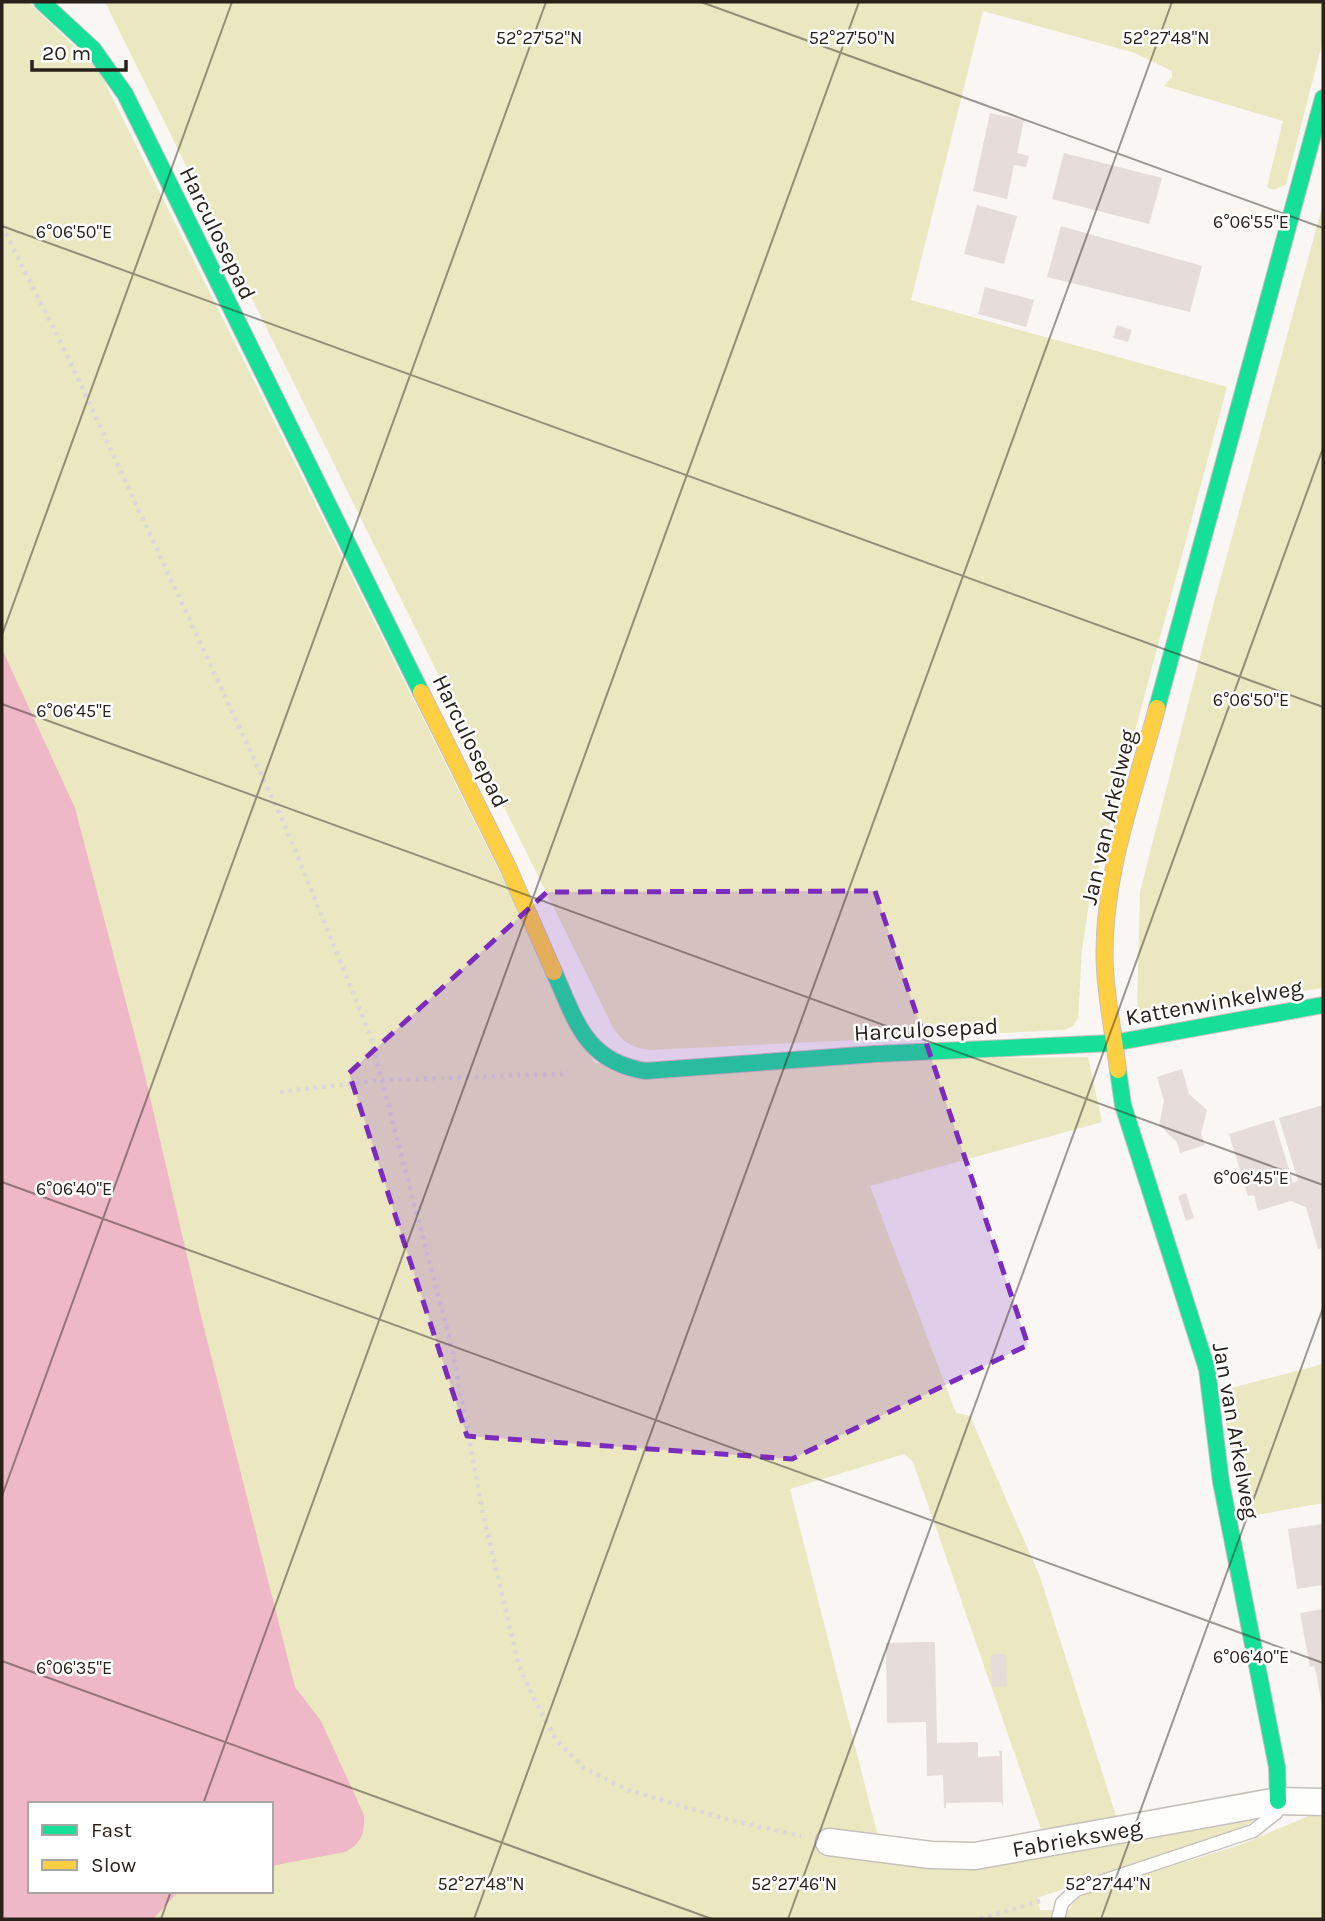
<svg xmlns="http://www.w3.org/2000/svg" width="1325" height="1921" font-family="Karla,sans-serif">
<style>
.green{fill:#ebe7c1;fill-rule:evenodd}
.water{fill:#eeb8c6}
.building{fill:#e6dcd9}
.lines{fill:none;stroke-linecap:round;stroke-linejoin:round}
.lane-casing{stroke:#c7c1bc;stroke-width:15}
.street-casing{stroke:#c7c1bc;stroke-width:29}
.fast-casing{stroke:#c7c1bc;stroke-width:18}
.slow-casing{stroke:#c7c1bc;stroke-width:18}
.path{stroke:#dad8d8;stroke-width:4.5;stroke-dasharray:3.5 5;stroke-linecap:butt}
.lane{stroke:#fefefd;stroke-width:12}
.street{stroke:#fefefd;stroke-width:26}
.fast{stroke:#16e098;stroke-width:16}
.slow{stroke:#ffcf43;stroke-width:16}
.marked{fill:#7b2cbf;fill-opacity:0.2;stroke:#7b2cbf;stroke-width:5;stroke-dasharray:14 9;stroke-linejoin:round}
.ticks{fill:none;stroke:#2b211b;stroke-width:2;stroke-opacity:0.45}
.labels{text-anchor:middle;stroke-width:5;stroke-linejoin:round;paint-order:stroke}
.street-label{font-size:23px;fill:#2b211b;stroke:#fff}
.ticks-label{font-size:18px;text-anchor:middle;fill:#2b211b;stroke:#fff;stroke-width:5;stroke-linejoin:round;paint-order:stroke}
</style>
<rect width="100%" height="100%" fill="#f9f6f4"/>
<g class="green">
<path d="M 2,2 L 28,2 L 98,69 L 595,1063 L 1088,1057 L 1102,1122 L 870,1186 L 956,1413 L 970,1416 L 1040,1577 L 1118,1822 L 1043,1835 L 913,1462 L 904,1454 L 790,1489 L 878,1837 L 930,1865 L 1257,1817 L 1244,1828 L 1037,1898 L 1040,1910 L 1069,1910 L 1078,1896 L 1085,1893 L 1240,1845 L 1323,1810 L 1323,1919 L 2,1919 ZM 30,1804 L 271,1804 L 271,1891 L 30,1891 Z"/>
<path d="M 105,2 L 1323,2 L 1323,40 L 1286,184 L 1274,190 L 1267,187 L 1283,121 L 1164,86 L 1172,77 L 1172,71 L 1135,53 L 983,11 L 911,300 L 1227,387 L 1089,903 L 1082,950 L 1078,1018 L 1073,1026 L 1064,1030 L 650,1050 C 617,1046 614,1028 600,1001 Z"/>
<path d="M 1323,204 L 1323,988 L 1137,1016 L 1140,892 L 1212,610 Z"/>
<path d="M 1323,1364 L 1323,1503 L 1245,1517 L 1220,1391 Z"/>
</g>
<path class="water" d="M 2,649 L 75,808 L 143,1067 L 202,1320 L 295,1687 L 321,1721 L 364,1815 C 365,1833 361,1844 345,1852 L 271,1866 L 271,1804 L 30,1804 L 30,1891 L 179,1891 L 153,1919 L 2,1919 Z"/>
<g class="building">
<path d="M 990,113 L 1024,120 L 1017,153 L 1029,156 L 1026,167 L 1014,165 L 1007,199 L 973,191 Z"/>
<path d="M 1064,153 L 1162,178 L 1149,224 L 1052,199 Z"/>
<path d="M 977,205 L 1017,216 L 1004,264 L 964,254 Z"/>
<path d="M 1061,226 L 1202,266 L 1190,312 L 1047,277 Z"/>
<path d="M 985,287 L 1034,300 L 1026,327 L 978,314 Z"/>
<path d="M 1117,325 L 1132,330 L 1128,342 L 1113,338 Z"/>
<path d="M 1182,1069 L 1189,1094 L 1207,1110 L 1201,1134 L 1205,1145 L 1180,1153 L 1177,1142 L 1159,1125 L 1164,1101 L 1157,1077 Z"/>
<path d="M 1323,1105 L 1323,1248 L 1318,1249 L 1306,1207 L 1291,1201 L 1258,1211 L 1254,1195 L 1248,1196 L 1229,1134 L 1274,1120 L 1293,1183 L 1298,1181 L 1279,1118 Z"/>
<path d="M 1186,1193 L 1194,1218 L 1186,1221 L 1178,1196 Z"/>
<path d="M 1323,1524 L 1323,1585 L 1297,1589 L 1288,1529 Z"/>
<path d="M 1323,1609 L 1323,1705 L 1322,1706 L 1316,1672 L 1314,1666 L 1310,1667 L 1300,1613 Z"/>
<path d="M 931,1642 L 935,1642 L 937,1743 L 978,1742 L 978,1757 L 1000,1756 L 999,1751 L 1002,1751 L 1003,1807 L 1001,1802 L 946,1803 L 946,1808 L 944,1808 L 943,1775 L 927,1776 L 926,1722 L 887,1723 L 886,1643 Z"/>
<path d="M 991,1654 L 1006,1654 L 1007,1686 L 992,1687 Z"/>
</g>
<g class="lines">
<defs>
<path id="lane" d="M 1058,1919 L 1062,1903 L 1076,1890 L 1253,1831 L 1276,1813 L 1277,1804"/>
<path id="street" d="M 829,1842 L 931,1855 L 975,1856 L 1278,1801 L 1323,1802"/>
<g id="fast">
<path d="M 42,2 L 93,49 L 125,94 L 421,692"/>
<path d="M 1157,708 L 1323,98"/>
<path d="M 554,972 C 576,1021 585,1061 645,1071 L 875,1054 L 1113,1043 L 1323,1005"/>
<path d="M 1118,1070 L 1123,1105 L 1207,1369 L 1221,1482 L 1277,1767 L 1278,1801"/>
</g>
<g id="slow">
<path d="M 421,692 L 508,867 L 554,972"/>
<path d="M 1118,1070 C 1114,1036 1107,1003 1105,969 C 1100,881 1135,791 1157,708"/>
</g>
</defs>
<use href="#lane" class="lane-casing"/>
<use href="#street" class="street-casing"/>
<use href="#fast" class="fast-casing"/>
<use href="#slow" class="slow-casing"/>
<g class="path">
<path d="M 2,226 L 67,355 L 286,828 L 369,1032 L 452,1348 L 484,1518 L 519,1666 L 536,1703 L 557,1741 L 584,1768 L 627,1790 L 729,1820 L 801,1836"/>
<path d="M 280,1092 L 382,1080 L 562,1074 L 568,1071"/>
<path d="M 980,1919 L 1040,1901"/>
</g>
<use href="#lane" class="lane"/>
<use href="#street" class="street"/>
<use href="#fast" class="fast"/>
<use href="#slow" class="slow"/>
</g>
<path class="marked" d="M 875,891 L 1028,1345 L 792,1459 L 467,1436 L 349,1073 L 547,892 Z"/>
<path class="ticks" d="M 701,2 L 1323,228M 2,226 L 1323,707M 2,635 L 232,2M 2,704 L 1323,1185M 2,1182 L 1323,1663M 2,1496 L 546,2M 2,1661 L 712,1919M 203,1804 L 859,2M 161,1919 L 171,1891M 474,1919 L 1172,2M 788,1919 L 1323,448M 1101,1919 L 1323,1308"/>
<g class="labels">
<g class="street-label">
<text transform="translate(218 233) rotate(64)" y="8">Harculosepad</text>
<text transform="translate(471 741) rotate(64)" y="8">Harculosepad</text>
<text transform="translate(1108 817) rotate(-77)" y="8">Jan van Arkelweg</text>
<text transform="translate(1214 1002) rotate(-10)" y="8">Kattenwinkelweg</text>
<text transform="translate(926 1029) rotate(-3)" y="8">Harculosepad</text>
<text transform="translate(1236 1431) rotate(80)" y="8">Jan van Arkelweg</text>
<text transform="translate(1077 1838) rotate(-10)" y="8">Fabrieksweg</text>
</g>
</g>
<g class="ticks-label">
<text x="539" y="44">52°27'52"N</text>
<text x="852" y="44">52°27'50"N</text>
<text x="1166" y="44">52°27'48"N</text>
<text x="1251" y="228">6°06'55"E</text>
<text x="74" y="238">6°06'50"E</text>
<text x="1251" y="706">6°06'50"E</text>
<text x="74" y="717">6°06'45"E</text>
<text x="1251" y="1184">6°06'45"E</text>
<text x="74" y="1195">6°06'40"E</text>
<text x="1251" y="1663">6°06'40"E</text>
<text x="74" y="1674">6°06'35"E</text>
<text x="481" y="1890">52°27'48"N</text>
<text x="794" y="1890">52°27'46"N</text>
<text x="1108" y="1890">52°27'44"N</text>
</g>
<rect width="1325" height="1921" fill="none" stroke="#2b211b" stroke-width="7"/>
<rect x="28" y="1802" width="245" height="91" fill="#ffffff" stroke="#aaa6a4" stroke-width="2"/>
<rect x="42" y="1825" width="35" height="10" fill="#16e098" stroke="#aaa6a4" stroke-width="2"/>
<text x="91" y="1837" font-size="21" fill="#2b211b">Fast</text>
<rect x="42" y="1860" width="35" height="10" fill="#ffcf43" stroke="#aaa6a4" stroke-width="2"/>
<text x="91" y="1872" font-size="21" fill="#2b211b">Slow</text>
<path d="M32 60v10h94v-10" fill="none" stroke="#2b211b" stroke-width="3.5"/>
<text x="42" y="60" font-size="21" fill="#2b211b" stroke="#ffffff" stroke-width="5" paint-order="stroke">20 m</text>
</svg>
